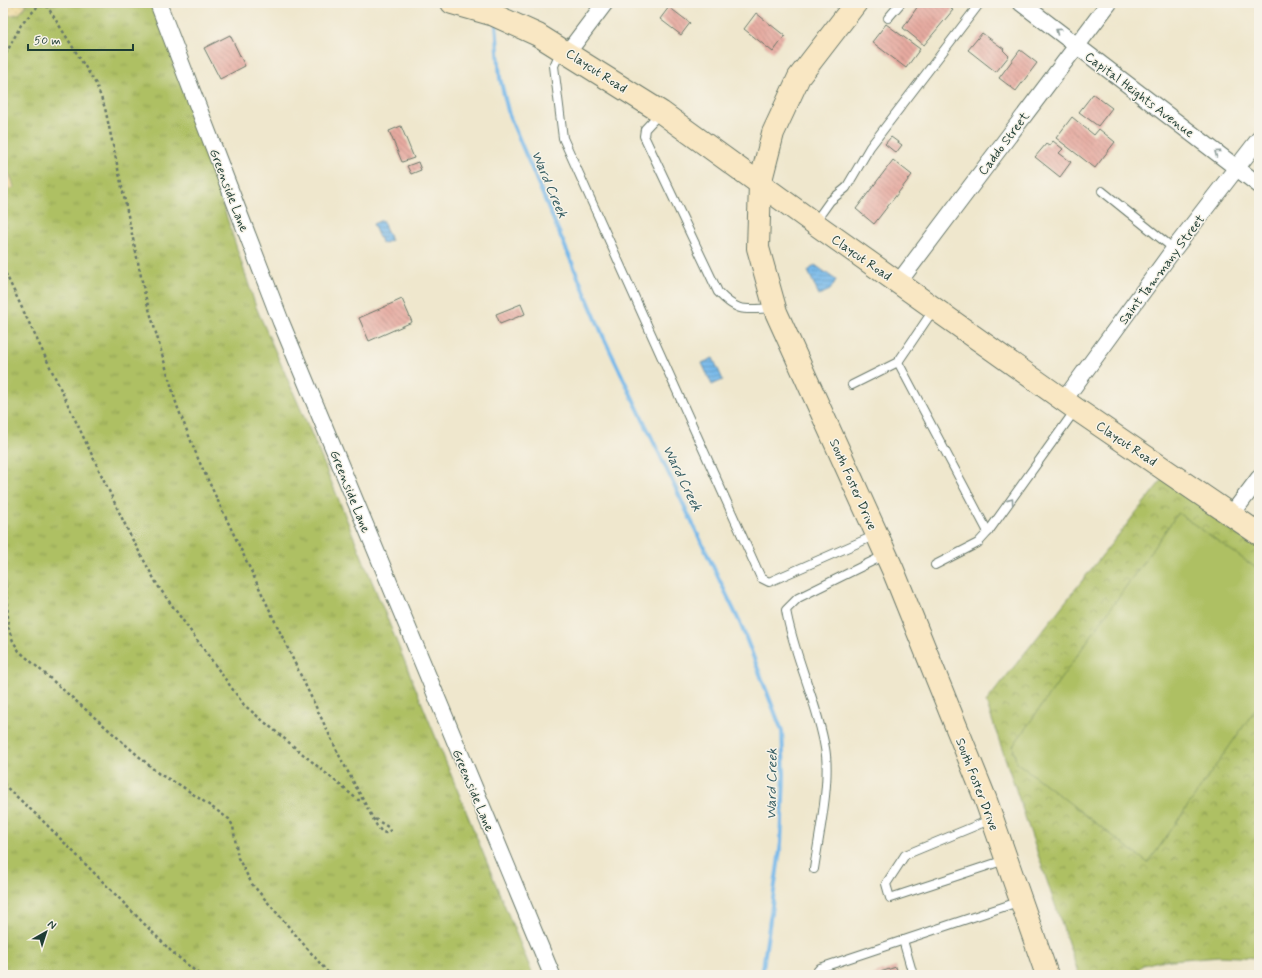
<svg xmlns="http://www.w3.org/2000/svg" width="1262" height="978" font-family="Mynerve,sans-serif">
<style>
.grass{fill:url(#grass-tufts);stroke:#667e4c}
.sand{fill:url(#sand-dots);stroke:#868c69}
.park{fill:url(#park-crowns);stroke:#667e4c}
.pitch{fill:#aec064;stroke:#667e4c}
.water{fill:url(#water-rules);stroke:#4a7a8f}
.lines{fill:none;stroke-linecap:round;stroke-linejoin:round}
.stream{stroke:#74b8ea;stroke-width:4}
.building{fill:url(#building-back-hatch)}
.lane-casing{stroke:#68786a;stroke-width:10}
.street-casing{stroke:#68786a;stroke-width:18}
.secondary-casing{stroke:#68786a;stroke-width:24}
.path{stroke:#68786a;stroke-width:2.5;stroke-dasharray:3 3;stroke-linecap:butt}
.lane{stroke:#fff;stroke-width:8}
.street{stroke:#fff;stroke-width:16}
.secondary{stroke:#f9e7c3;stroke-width:22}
.oneway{stroke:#8f9e9a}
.labels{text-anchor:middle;stroke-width:3;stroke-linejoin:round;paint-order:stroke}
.street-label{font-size:13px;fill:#1f3d34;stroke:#f7f3e8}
.water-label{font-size:14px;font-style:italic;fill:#345c62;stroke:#f7f3e8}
</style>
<defs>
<pattern id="grass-tufts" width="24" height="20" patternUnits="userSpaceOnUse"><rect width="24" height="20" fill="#aec064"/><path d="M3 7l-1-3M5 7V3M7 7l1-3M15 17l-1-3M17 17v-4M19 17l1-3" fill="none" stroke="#8d9d53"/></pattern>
<pattern id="sand-dots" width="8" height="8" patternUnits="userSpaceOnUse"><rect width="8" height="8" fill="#eeda9e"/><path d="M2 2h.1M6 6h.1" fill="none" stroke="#ccbc89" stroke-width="1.8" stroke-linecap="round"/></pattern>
<pattern id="park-crowns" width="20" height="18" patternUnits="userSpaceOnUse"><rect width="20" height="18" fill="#aec064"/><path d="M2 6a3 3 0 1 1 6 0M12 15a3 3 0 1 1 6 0" fill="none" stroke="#8d9d53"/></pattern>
<pattern id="water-rules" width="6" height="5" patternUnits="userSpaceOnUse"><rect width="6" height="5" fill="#74b8ea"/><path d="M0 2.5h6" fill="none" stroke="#5f97be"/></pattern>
<pattern id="building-back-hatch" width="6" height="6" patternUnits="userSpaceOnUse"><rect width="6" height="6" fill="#e6aaa0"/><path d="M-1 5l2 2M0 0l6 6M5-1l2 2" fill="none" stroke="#ba8c83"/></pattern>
</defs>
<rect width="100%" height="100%" fill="#f7f3e8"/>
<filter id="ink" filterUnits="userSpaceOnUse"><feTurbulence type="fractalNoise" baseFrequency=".025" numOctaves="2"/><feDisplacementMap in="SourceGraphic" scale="8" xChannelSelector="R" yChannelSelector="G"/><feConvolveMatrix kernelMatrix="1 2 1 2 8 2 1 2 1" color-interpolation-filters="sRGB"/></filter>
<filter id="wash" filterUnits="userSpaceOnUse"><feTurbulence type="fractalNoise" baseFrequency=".012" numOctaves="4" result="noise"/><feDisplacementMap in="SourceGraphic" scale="16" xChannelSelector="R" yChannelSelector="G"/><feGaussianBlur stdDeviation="0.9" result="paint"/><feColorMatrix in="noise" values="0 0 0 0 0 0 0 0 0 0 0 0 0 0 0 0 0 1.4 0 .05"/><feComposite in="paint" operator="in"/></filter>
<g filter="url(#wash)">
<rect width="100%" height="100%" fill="#efe7cd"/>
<path class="grass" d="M 3,3 L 157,3 L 256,307 L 315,442 L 533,975 L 3,975 Z"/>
<g class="sand">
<path d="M 6,3 L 25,3 L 26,5 L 20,13 L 10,16 L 5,10 Z"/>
<path d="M 3,167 L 11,177 L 14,187 L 11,190 L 3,186 Z"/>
</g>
<path class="park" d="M 1165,476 L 1259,543 L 1259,958 L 1219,956 L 1159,961 L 1143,965 L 1131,975 L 1079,975 L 986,702 Z"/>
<path class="pitch" d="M 1178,513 L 1259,570 L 1259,704 L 1148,863 L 1016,762 L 1013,746 Z"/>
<g class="water">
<path d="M 382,220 L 391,240 L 382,244 L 373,224 Z"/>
<path d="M 815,265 L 836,280 L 830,290 L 819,295 L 808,271 Z"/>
<path d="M 713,358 L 723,380 L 712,385 L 702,363 Z"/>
</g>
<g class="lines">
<path class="stream" d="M 496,23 L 500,78 L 509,115 L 604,338 L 741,625 L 782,731 L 784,775 L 781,843 L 762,975"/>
</g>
<g id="blocks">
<g class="building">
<path d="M 920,3 L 955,3 L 951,9 L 953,10 L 924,45 L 903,28 Z"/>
<path d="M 669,7 L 690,23 L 681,35 L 660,19 Z"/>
<path d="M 756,13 L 785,36 L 773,52 L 744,29 Z"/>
<path d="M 886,24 L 920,49 L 906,68 L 872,42 Z"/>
<path d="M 982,33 L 1004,49 L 1003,50 L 1009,56 L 996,72 L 968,50 Z"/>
<path d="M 230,35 L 245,66 L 220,79 L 204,48 Z"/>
<path d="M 1020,50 L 1037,63 L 1016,91 L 999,78 Z"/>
<path d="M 1093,94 L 1112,108 L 1098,126 L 1079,112 Z"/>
<path d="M 1072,117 L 1094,135 L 1099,129 L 1115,142 L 1095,168 L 1056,138 Z"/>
<path d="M 401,126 L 414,158 L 402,162 L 389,131 Z"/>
<path d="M 891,137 L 902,145 L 896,153 L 885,144 Z"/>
<path d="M 1053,141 L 1063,149 L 1059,153 L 1071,162 L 1060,177 L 1035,157 L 1046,144 L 1049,146 Z"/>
<path d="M 893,160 L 912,175 L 874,224 L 856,209 Z"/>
<path d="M 418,162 L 421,170 L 411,174 L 407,166 Z"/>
<path d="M 402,299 L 412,322 L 369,341 L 359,318 Z"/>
<path d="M 521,304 L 525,314 L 500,324 L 496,314 Z"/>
<path d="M 896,967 L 899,975 L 871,975 Z"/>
</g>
</g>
</g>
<g filter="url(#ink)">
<use href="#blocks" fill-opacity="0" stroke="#68786a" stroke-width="1"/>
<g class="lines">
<defs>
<g id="lane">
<path d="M 888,18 L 901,3"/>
<path d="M 561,50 L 554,66 L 563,138 L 761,578 L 769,582 L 876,535"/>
<path d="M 660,113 L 645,129 L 644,136 L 718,292 C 739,314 745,309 774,308"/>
<path d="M 1102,191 L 1174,249"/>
<path d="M 815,222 L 830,201 L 846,188 L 870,147 L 980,3"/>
<path d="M 898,362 L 988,532"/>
<path d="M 852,385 L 898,362 L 934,309"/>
<path d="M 935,565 L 978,543 L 988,532 L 1076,409"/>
<path d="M 992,819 L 905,855 L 886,884 L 890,898 L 1005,860"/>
<path d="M 814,869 C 819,835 831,780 825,748 C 817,700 794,657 786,610 L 798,598 L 885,555"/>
<path d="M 903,940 L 913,975"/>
<path d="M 814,975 L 820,968 L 1021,901"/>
</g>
<g id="street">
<path d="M 158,3 L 281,322 L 552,975"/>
<path d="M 1021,3 L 1259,185"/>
<path d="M 568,52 L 605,3"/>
<path d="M 898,283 L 1109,3"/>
<path d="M 1064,400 L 1174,249 L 1259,139"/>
<path d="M 1232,514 L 1259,478"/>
</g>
<g id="secondary">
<path d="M 452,3 L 494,15 L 538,35 L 661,112 L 814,223 L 1076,409 L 1259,534"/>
<path d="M 856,3 L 799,77 L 773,133 L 760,184 L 758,248 L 776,312 L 893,570 L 985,798 L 1047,975"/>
</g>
</defs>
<use href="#lane" class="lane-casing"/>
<use href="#street" class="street-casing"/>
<use href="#secondary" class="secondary-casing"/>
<g class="path">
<path d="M 3,59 L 21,25 L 38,6 L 47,6 L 96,84 L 105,108 L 145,295 L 177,406 L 199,461 L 290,653 L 340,757 L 377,826 L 382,832 L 386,833 L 390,831 L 388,827 L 375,819"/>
<path d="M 3,268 L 130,535 L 158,586 L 244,705 L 358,800 L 363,800"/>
<path d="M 3,555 L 9,630 L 13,641 L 19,651 L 159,774 L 180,785 L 229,819 L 233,826 L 238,858 L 252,884 L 330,975"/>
<path d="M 3,784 L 42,820 L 172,952 L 200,975"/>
</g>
<use href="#lane" class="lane"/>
<use href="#street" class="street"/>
<use href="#secondary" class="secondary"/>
</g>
<defs><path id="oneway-chevron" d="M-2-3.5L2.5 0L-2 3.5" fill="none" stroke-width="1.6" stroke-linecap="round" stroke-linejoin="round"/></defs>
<g class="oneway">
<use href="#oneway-chevron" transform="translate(1058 31) rotate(-143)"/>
<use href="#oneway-chevron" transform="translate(1217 153) rotate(-143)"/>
<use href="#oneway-chevron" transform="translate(1011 501) rotate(-55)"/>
</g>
</g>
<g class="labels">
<g class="street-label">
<text transform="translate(597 70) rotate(33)" y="5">Claycut Road</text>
<text transform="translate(1140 94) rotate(37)" y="5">Capital Heights Avenue</text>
<text transform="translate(1003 143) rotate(-53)" y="5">Caddo Street</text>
<text transform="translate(230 190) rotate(69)" y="5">Greenside Lane</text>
<text transform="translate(862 257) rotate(35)" y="5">Claycut Road</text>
<text transform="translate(1161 269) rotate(-53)" y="5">Saint Tammany Street</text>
<text transform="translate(1127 443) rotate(34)" y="5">Claycut Road</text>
<text transform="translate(854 484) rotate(66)" y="5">South Foster Drive</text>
<text transform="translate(351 491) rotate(68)" y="5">Greenside Lane</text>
<text transform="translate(978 784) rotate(69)" y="5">South Foster Drive</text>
<text transform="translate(474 790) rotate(67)" y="5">Greenside Lane</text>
</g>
<g class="water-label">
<text transform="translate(550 184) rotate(67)" y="5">Ward Creek</text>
<text transform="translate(683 478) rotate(64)" y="5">Ward Creek</text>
<text transform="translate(771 784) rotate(-89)" y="5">Ward Creek</text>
</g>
</g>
<rect width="1262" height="978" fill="none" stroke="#f7f3e8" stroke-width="16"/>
<g transform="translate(46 932) rotate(39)" stroke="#f7f3e8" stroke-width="3" paint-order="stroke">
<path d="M0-3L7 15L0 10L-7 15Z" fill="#1f3d34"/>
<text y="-6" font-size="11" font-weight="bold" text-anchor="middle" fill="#1f3d34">N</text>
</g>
<path d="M28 44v6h105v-6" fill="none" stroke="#1f3d34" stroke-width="2"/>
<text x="34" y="44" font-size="12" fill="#1f3d34" stroke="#f7f3e8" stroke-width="3" paint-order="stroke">50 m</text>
</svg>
